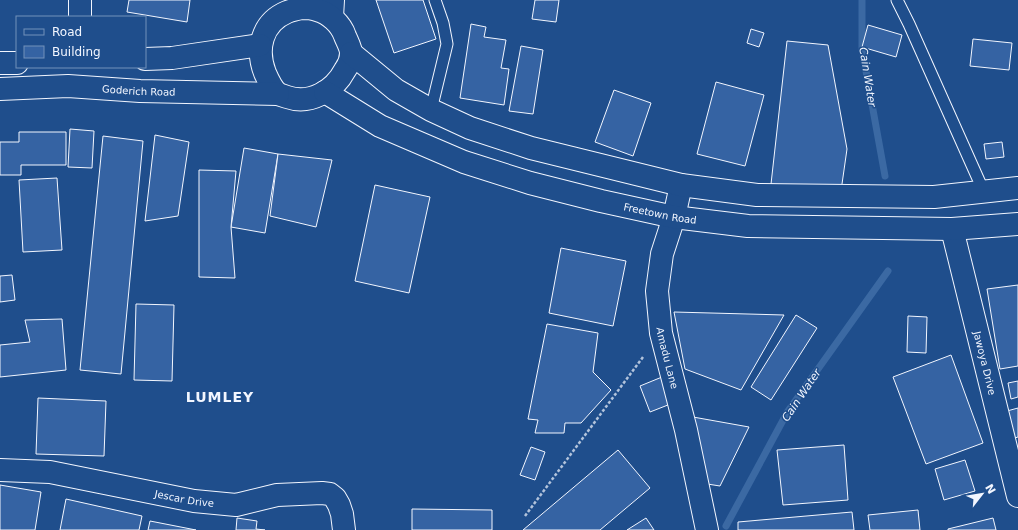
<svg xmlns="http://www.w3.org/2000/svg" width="1018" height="530" font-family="'DejaVu Sans',sans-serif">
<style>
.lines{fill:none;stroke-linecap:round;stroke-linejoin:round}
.stream{stroke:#3b69a3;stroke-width:7}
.building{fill:#3563a3;stroke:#f2f6ff}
.service-casing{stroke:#f2f6ff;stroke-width:13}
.minor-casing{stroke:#f2f6ff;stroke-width:24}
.secondary-casing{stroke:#f2f6ff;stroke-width:24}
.primary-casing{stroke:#f2f6ff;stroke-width:24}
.path{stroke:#b3c4dc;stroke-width:2.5;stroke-dasharray:3 2;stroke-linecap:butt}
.service{stroke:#1f4e8c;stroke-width:11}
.minor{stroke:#1f4e8c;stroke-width:22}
.secondary{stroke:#1f4e8c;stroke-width:22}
.primary{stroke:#1f4e8c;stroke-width:22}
.labels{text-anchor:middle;stroke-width:3;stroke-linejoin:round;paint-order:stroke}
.street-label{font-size:10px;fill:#f2f6ff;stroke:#1f4e8c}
.water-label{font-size:11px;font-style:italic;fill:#f2f6ff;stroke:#1f4e8c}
.district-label{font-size:14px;font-weight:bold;letter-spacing:1px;fill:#f2f6ff;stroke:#1f4e8c}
</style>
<rect width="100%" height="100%" fill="#1f4e8c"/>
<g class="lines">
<g class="stream">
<path d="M 862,0 L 862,49 L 885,176"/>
<path d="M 726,526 L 788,411 L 888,271"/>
</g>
</g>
<g class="building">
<path d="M 129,0 L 190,0 L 187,22 L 127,12 Z"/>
<path d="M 376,0 L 423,0 L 436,39 L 394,53 Z"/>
<path d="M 535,0 L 559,0 L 556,22 L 532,19 Z"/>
<path d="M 471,24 L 486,27 L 484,37 L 506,40 L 501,68 L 509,69 L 504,105 L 460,98 Z"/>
<path d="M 868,25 L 902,35 L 896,57 L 862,47 Z"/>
<path d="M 751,29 L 764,33 L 759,47 L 747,43 Z"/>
<path d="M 973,39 L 1012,43 L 1009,70 L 970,66 Z"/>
<path d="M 787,41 L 828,45 L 847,149 L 841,191 L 771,184 Z"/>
<path d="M 521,46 L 543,50 L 533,114 L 509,111 Z"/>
<path d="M 716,82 L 764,95 L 745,166 L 697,154 Z"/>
<path d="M 614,90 L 651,103 L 633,156 L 595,142 Z"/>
<path d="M 70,129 L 94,131 L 92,168 L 68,167 Z"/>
<path d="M 19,132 L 66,132 L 66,165 L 21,165 L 21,175 L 0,175 L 0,142 L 19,142 Z"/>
<path d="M 155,135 L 189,142 L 178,216 L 145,221 Z"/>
<path d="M 103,136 L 143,141 L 121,374 L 80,370 Z"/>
<path d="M 1002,142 L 1004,157 L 986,159 L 984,144 Z"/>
<path d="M 244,148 L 278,154 L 265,233 L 231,227 Z"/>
<path d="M 278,154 L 332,160 L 316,227 L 270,216 Z"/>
<path d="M 199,170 L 236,171 L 231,227 L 235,278 L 199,277 Z"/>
<path d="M 57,178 L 62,250 L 23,252 L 19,180 Z"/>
<path d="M 375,185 L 430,197 L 409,293 L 355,281 Z"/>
<path d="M 561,248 L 626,261 L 613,326 L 549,313 Z"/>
<path d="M 12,275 L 15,300 L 0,302 L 0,276 Z"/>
<path d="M 1018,285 L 1018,366 L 1000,369 L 987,289 Z"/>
<path d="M 136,304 L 174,305 L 172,381 L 134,380 Z"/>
<path d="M 674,312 L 784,315 L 741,390 L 685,369 Z"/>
<path d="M 796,315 L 817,328 L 771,400 L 751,387 Z"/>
<path d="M 908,316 L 927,317 L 926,353 L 907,352 Z"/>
<path d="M 62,319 L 66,370 L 0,377 L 0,345 L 30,342 L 25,320 Z"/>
<path d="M 547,324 L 598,333 L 593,372 L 611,390 L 581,423 L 565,423 L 564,433 L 535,433 L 538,420 L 528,419 Z"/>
<path d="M 951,355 L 983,443 L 926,464 L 893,377 Z"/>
<path d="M 662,377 L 673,403 L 650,412 L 640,386 Z"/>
<path d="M 1018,381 L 1018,397 L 1011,399 L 1008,383 Z"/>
<path d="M 38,398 L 106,401 L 104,456 L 36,454 Z"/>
<path d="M 1018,408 L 1018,437 L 1015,438 L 1007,411 Z"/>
<path d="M 693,417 L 749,427 L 720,486 L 701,483 Z"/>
<path d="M 844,445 L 848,500 L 783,505 L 777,450 Z"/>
<path d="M 531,447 L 545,452 L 535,480 L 520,475 Z"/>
<path d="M 618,450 L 650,488 L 600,530 L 523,530 Z"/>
<path d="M 965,460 L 975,491 L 944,500 L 935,469 Z"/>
<path d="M 0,485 L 41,492 L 35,530 L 0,530 Z"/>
<path d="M 66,499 L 142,516 L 139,530 L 60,530 Z"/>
<path d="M 412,509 L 492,510 L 492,530 L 412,530 Z"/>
<path d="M 918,510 L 920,530 L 870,530 L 868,515 Z"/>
<path d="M 852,512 L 854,530 L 738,530 L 738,522 Z"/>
<path d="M 237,518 L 257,521 L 256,529 L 265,530 L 236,530 Z"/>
<path d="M 646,518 L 654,530 L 627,530 Z"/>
<path d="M 993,518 L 996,530 L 948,530 L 948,529 Z"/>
<path d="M 150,521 L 196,530 L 148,530 Z"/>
</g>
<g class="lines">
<defs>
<g id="service">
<path d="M 897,0 L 909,24 L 984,192"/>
<path d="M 431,110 L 447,44 L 443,23 L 435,0"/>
</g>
<g id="minor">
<path d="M 80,17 L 80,0"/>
<path id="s1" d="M 681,185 L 674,217 L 662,254 L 657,291 L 661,333 L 686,430 L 707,530"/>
<path id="s2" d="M 952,229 L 1018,496"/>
<path id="s3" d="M 0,470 L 50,472 L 194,501 L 236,505 L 277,495 L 322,493 L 330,494 L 335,498 L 339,505 L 342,514 L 344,530"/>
</g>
<path id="secondary" d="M 332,17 L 333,0"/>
<g id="primary">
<path d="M 302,8 C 307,8 312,8 317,10 C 329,13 341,24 345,36 C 347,41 351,48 351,53 C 351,59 348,66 345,70 C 334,91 310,105 287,97 C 284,96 281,95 278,94 C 272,89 268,80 265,73 C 256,50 261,23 287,12 C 292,10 297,9 302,8 Z"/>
<path d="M 351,53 L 396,90 L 431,110 L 470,128 L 531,148 L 681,185 L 757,195 L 934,197 L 1018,188"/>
<path d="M 145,59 L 172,58 L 260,45"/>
<path d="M 0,63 L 17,63"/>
<path id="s4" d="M 0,89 L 68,86 L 140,91 L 278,94"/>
<path id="s5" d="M 325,92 L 380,126 L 464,162 L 530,183 L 601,201 L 674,217 L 748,226 L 952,229 L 1018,224"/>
</g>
</defs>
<use href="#service" class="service-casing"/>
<use href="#minor" class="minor-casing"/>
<use href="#secondary" class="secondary-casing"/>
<use href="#primary" class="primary-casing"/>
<path class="path" d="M 525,516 L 643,357"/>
<use href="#service" class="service"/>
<use href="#minor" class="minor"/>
<use href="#secondary" class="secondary"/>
<use href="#primary" class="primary"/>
</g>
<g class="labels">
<g class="street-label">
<text dy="4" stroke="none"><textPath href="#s4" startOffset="139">Goderich Road</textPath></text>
<text dy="4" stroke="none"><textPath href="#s5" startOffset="359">Freetown Road</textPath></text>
<text dy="4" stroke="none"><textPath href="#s1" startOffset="177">Amadu Lane</textPath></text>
<text dy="4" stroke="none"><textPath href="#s2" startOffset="138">Jawoya Drive</textPath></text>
<text dy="4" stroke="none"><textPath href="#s3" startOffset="187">Jescar Drive</textPath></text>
</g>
<g class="water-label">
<text transform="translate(868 77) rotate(81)" y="4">Cain Water</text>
<text transform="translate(801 395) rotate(-56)" y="4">Cain Water</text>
</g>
<g class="district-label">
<text x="220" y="402">LUMLEY</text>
</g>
</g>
<rect x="16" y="16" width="130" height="52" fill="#1f4e8c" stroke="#7391ba"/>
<rect x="24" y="29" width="20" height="6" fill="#1f4e8c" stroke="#7391ba"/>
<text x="52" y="36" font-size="12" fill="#f2f6ff">Road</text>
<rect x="24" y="46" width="20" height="12" fill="#3563a3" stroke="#7391ba"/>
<text x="52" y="56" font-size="12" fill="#f2f6ff">Building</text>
<g transform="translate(982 494) rotate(59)" stroke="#1f4e8c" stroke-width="3" paint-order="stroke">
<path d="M0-3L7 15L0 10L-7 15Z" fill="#f2f6ff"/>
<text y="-6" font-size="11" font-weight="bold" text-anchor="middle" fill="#f2f6ff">N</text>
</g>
</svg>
